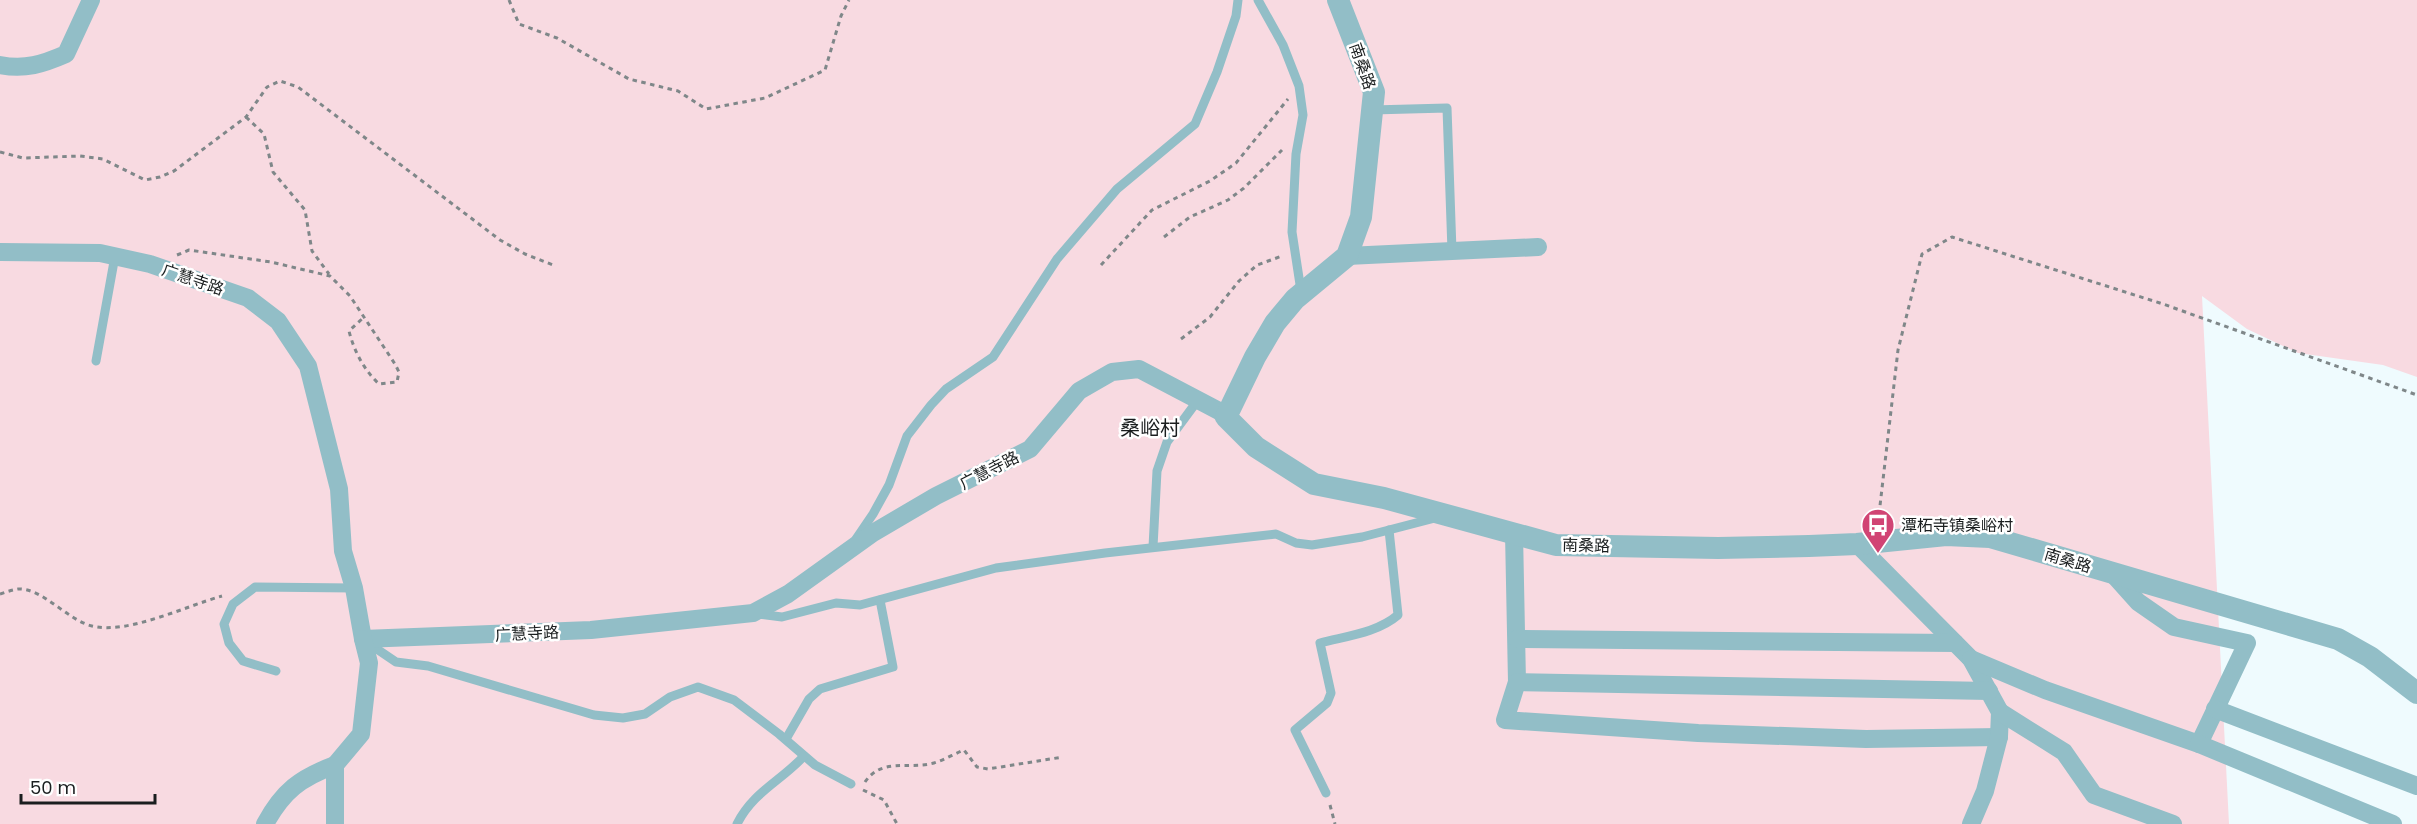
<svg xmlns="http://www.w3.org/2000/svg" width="2417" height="824" font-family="Poppins,'Noto Sans SC',sans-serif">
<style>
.green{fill:#f8dae1}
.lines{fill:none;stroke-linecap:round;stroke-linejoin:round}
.path{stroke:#7f8789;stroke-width:3;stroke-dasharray:4.5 4.5;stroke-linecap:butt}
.service{stroke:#92bec7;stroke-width:9}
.minor{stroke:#92bec7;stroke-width:18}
.tertiary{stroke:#92bec7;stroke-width:22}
.labels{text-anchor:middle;stroke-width:5;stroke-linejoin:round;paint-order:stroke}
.street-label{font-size:16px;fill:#1a1e1f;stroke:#fff}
.poi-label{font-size:16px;fill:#1a1e1f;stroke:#fff;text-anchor:start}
.quarter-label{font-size:20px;fill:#1a1e1f;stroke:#fff}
</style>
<rect width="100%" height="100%" fill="#effbfe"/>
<path class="green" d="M 0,0 L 2417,0 L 2417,377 L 2383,365 L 2298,353 L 2247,329 L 2202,296 L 2229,824 L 0,824 Z"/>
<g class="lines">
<g class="path">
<path d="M 509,0 L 519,24 L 557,38 L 629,79 L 678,91 L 706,109 L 765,98 L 825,70 L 841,16 L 849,0"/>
<path d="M 246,117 L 264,134 L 273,172 L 305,210 L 312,251 L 329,274"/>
<path d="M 0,152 L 23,158 L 80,156 L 103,159 L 145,180 L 160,177 L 174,171 L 246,117 L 267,87 L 280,81 L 298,87 L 500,240 L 525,254 L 553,265"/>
<path d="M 1164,237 L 1190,217 L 1228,200 L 1244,188 L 1282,150"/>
<path d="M 177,255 L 189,250 L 271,262 L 330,276 L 350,296 L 395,364 L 399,372 L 397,382 L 379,384 C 364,370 354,351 349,331 L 364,317"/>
<path d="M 1101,265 L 1152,210 L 1210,181 L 1236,163 L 1288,99"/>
<path d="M 1181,339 L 1210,317 L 1239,281 L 1257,265 L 1282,256"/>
<path d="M 1878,523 L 1898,350 L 1922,254 L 1952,237 L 2163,304 L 2417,395"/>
<path d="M 0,594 C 6,592 12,590 18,589 C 43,588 67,620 92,626 C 127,635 186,606 222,596"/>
<path d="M 865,782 C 882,757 909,770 934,763 C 944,760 954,754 964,750 L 977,767 L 988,769 L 1063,757"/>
<path d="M 863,790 L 884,800 L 897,824"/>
<path d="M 1330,805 L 1335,824"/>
</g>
<g class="service">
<path d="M 1258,0 L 1283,45 L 1299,86 L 1303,115 L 1296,154 L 1292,232 L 1301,291"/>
<path d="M 1372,110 L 1447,108 L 1452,251"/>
<path d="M 96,361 L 115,256"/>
<path d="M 856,539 L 873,514 L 889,485 L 907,436 L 931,405 L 946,389 L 993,357 L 1057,259 L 1117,189 L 1195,124 L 1217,72 L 1236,16 L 1238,0"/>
<path d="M 1153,547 L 1157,471 L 1167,442 L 1198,400"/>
<path d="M 758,614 L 782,617 L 836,603 L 860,605 L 996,568 L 1105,553 L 1276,534 L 1296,543 L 1312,545 L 1362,537 L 1435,518"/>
<path d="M 365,641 L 396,662 L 428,666 L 594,715 L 623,718 L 645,714 L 670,697 L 698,687 L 734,700 L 779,734 L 815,765 L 851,784"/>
<path d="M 276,671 L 243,661 L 229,643 L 224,624 L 233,604 L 255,587 L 354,588"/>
<path d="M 786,739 L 809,699 L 820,689 L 893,667 L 880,600"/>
<path d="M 1326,793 L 1295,730 L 1327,703 L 1331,693 L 1320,643 C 1346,636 1377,633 1398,615 L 1389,530"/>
<path d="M 737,824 C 753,792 781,781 804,756"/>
</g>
<g class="minor">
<path d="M 0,65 C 25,70 43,64 66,54 L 91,0"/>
<path d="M 0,252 L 100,253 L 150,264 L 248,298 L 278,321 L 308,366 L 339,489 L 343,551 L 354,588 L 363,639 L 591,630 L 753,613 L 788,594 L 873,533 L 936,496 L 1030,449 L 1079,391 L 1112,372 L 1139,369 L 1219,411 L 1226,417"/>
<path d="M 1347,256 L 1538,247"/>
<path d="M 1514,533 L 1517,682 L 1505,720 L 1698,733 L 1866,739 L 1999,737"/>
<path d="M 1857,544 L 1971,659 L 2000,712 L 1999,737 L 1985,791 L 1971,824"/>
<path d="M 1517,639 L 1955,643"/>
<path d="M 1971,659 L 2045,690 L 2199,744 L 2247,643 L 2174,627 L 2138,602 L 2112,573"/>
<path d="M 1517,682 L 1989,691"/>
<path d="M 2215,709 L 2417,786"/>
<path d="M 2000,712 L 2064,752 L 2094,795 L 2173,824"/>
<path d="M 2199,744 L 2393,824"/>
<path d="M 265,824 C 283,791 300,778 335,765"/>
<path d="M 335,824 L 335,765 L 361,734 L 369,663 L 363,639"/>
</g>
<path class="tertiary" d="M 1338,0 L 1374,92 L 1361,217 L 1347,256 L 1295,299 L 1275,323 L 1255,357 L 1226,417 L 1256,447 L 1314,484 L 1384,498 L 1556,545 L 1718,548 L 1809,546 L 1857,544 L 1946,535 L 1990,537 L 2338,639 L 2370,657 L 2417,693"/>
</g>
<defs>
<symbol id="bus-pin" viewBox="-11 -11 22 30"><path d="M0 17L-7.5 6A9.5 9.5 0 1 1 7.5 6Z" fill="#d14474" stroke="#fff"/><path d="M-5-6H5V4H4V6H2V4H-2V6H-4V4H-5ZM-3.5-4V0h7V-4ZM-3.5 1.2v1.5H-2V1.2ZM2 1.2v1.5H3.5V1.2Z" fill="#fff"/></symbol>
</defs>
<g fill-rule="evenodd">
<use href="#bus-pin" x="1859" y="506" width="38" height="52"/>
</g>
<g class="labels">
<g class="street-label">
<text transform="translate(1363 66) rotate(71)" y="6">南桑路</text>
<text transform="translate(193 279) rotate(19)" y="6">广慧寺路</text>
<text transform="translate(989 470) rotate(-27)" y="6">广慧寺路</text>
<text transform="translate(1586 545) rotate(1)" y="6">南桑路</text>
<text transform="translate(2068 560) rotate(17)" y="6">南桑路</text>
<text transform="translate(527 633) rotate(-3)" y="6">广慧寺路</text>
</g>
<g class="poi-label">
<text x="1901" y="531">潭柘寺镇桑峪村</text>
</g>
<g class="quarter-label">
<text x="1150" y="435">桑峪村</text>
</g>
</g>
<path d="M21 794v9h134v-9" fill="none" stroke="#1a1e1f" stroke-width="3"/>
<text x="30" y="794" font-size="18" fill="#1a1e1f" stroke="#ffffff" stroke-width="4.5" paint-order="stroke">50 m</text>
</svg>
